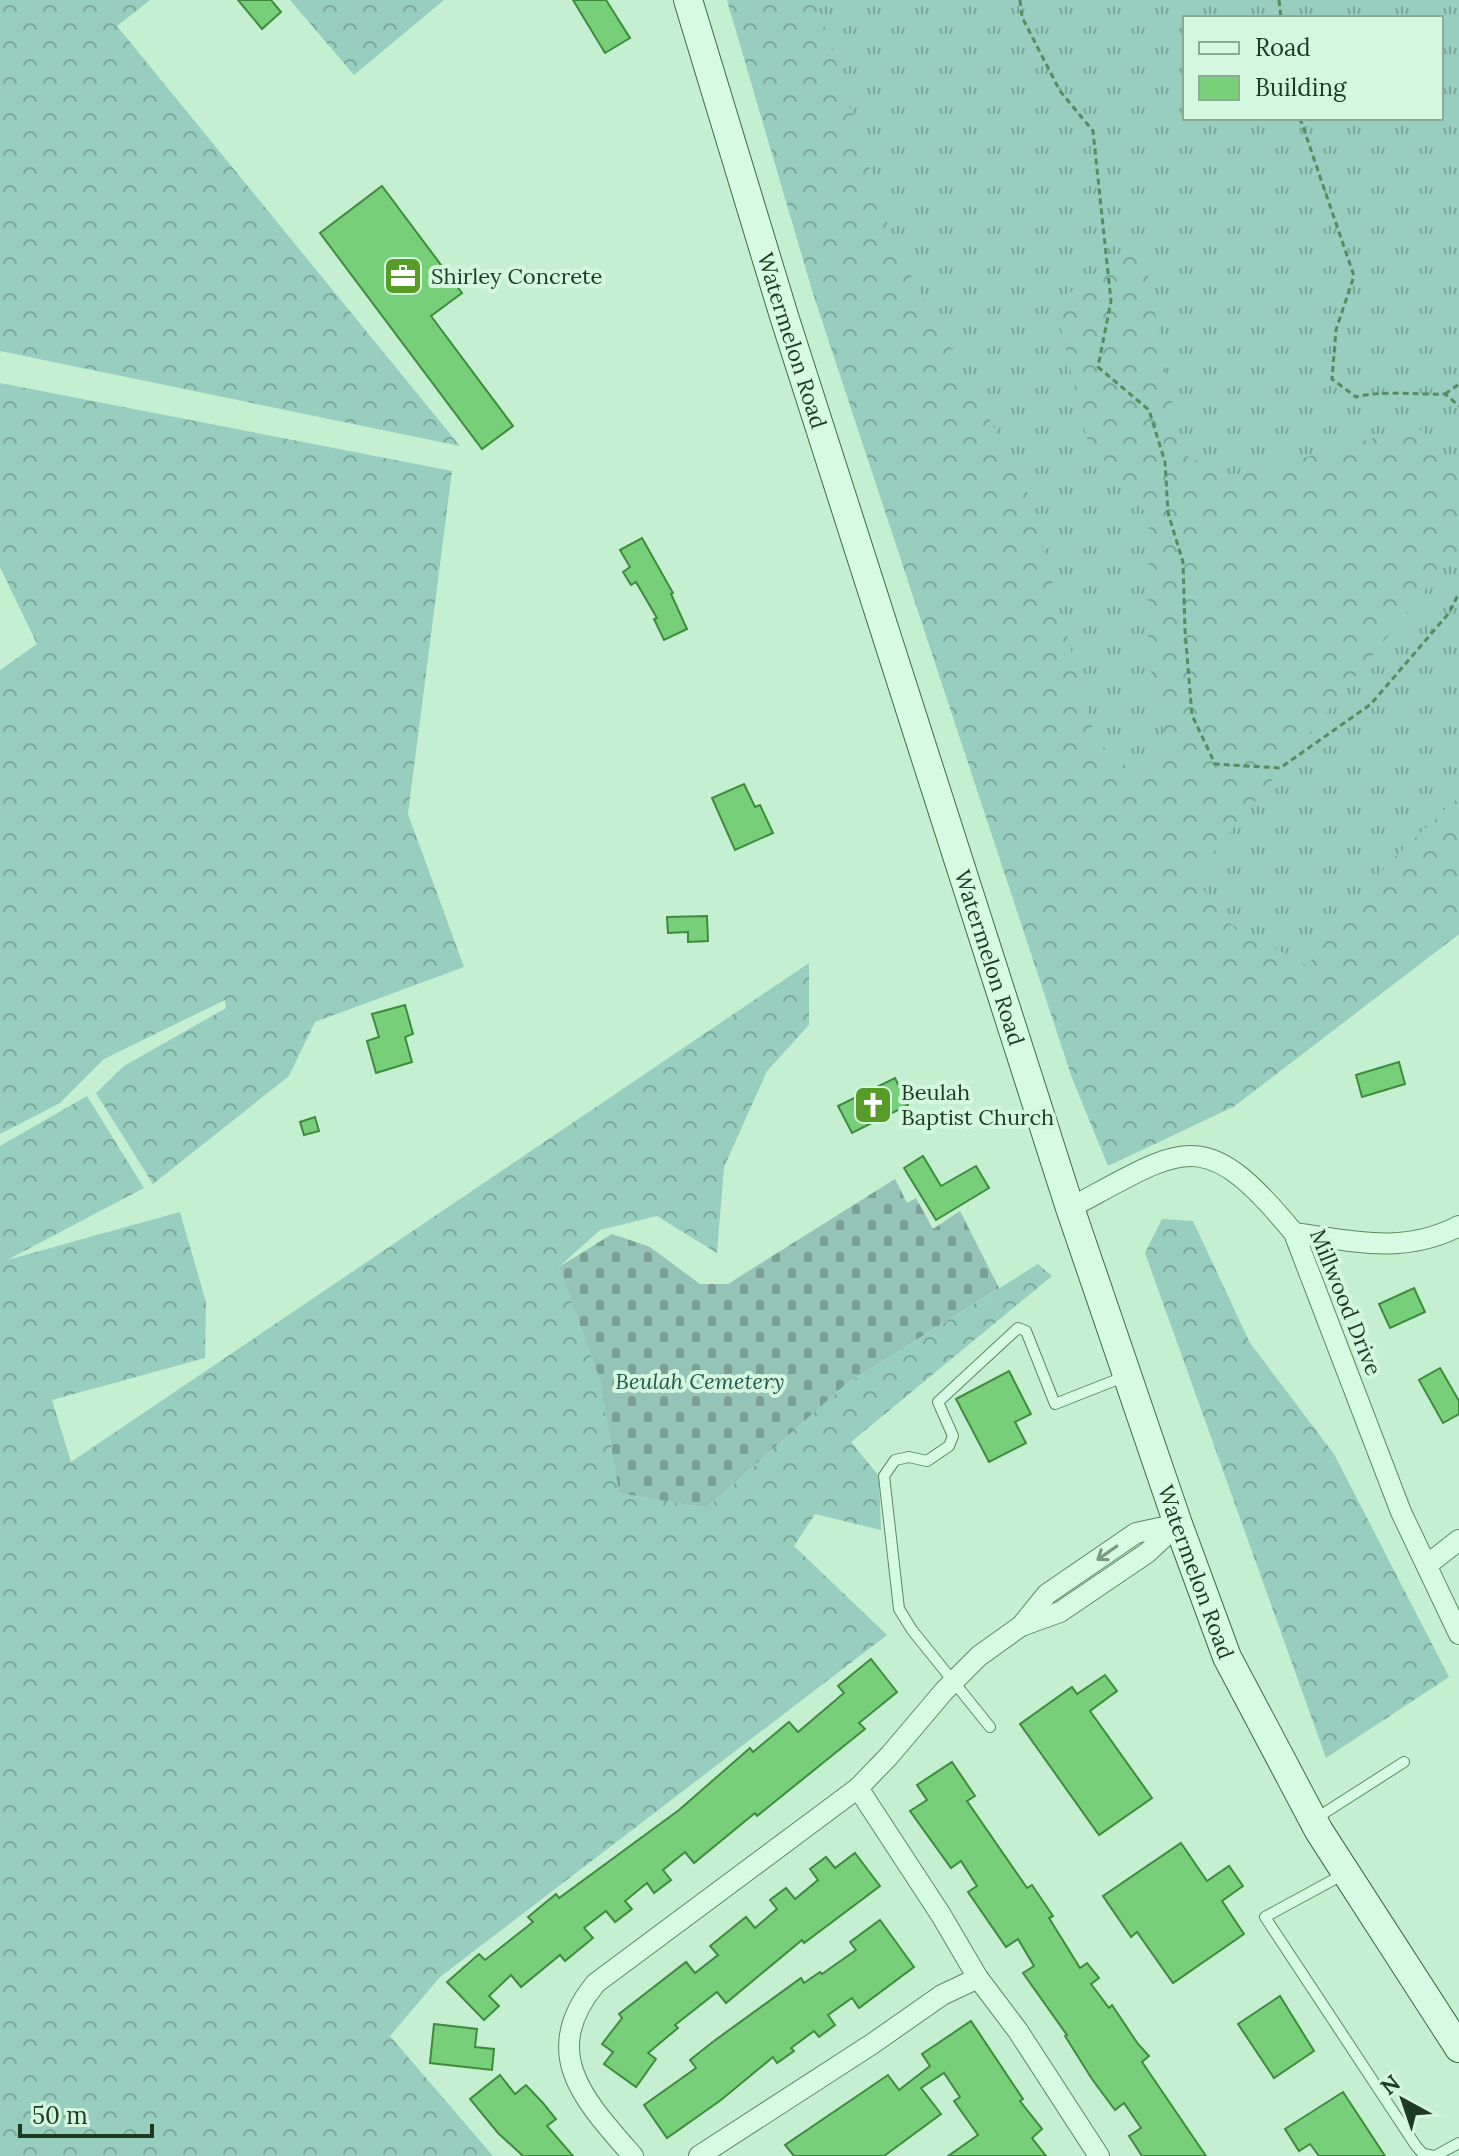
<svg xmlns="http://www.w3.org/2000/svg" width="1459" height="2156" font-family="Lora,serif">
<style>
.grass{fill:url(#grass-tufts);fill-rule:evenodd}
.forest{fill:url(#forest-crowns)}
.cemetery{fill:url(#cemetery-stones)}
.building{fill:#78cf7a;stroke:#3f8b3e;stroke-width:2}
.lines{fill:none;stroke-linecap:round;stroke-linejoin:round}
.service-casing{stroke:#598b60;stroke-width:12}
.minor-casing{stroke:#598b60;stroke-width:22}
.secondary-casing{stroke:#3d6d41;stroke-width:30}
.path{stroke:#598b60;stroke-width:3;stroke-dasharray:6 4;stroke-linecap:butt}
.service{stroke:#d7fae2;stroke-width:10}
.minor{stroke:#d7fae2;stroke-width:20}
.secondary{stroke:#d7fae2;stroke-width:28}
.oneway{stroke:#7a9a81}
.labels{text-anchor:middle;stroke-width:8;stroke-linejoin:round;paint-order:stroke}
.poi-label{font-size:22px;fill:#1e3a20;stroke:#d4f7df;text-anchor:start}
.street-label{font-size:22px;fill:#1e3a20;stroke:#d4f7df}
.park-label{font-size:22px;font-style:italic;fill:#245850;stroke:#d4f7df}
</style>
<defs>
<pattern id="grass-tufts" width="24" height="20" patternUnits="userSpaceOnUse" patternTransform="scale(2)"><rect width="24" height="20" fill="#97cebf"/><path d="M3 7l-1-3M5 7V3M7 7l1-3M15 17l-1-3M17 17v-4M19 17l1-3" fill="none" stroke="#7ba89b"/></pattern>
<pattern id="forest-crowns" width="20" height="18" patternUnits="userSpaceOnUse" patternTransform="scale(2)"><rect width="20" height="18" fill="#97cebf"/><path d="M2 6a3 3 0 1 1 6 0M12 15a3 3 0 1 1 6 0" fill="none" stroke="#7ba89b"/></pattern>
<pattern id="cemetery-stones" width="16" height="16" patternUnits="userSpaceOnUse" patternTransform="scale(2)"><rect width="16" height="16" fill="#96c3b7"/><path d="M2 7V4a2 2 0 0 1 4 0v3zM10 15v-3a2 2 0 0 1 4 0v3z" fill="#7a9f94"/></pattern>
</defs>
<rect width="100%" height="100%" fill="#c4f0d1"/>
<path class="grass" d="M 727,0 L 1459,0 L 1459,934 L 1233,1107 L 1053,1018 L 813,293 ZM 1185,18 L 1441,18 L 1441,118 L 1185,118 Z"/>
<g class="forest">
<path d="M 0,0 L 150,0 L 117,26 L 460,446 L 0,351 Z"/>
<path d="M 290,0 L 444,0 L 354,75 Z"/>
<path d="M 727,0 L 816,0 L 894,245 L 1025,484 L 1096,741 L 1133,772 L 1169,759 L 1148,657 L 1149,517 L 1087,439 L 1055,304 L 1141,237 L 1181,453 L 1232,478 L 1417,426 L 1459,471 L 1459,548 L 1194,877 L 1229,923 L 1307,966 L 1390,861 L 1459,797 L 1459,934 L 1233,1107 L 1108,1166 L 1072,1078 L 813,293 Z"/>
<path d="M 0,383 L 452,471 L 408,814 L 464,967 L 315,1022 L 289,1076 L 153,1184 L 96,1093 L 124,1066 L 226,1008 L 225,1000 L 104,1059 L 60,1103 L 0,1134 L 0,670 L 37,644 L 0,567 Z"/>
<path d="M 809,963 L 809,1025 L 767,1071 L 724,1167 L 717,1253 L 657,1216 L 600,1230 L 559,1267 L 600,1380 L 619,1493 L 706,1508 L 846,1384 L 1038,1264 L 1052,1276 L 851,1442 L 879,1476 L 881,1530 L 815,1514 L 794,1546 L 887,1635 L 440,1977 L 390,2036 L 493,2156 L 0,2156 L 0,1146 L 87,1096 L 144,1188 L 7,1260 L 180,1212 L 206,1302 L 205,1358 L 52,1400 L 71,1462 Z"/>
<path d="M 1162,1219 L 1193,1221 L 1250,1343 L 1334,1454 L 1449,1677 L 1326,1758 L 1145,1253 Z"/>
</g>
<path class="cemetery" d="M 895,1179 L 907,1203 L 916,1198 L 933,1229 L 960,1211 L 999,1288 L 846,1384 L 706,1508 L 619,1493 L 600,1380 L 559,1267 L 612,1234 L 650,1247 L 700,1284 L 728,1284 Z"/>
<g class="building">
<path d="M 238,0 L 271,0 L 281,12 L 262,29 Z"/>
<path d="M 573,0 L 606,0 L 630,38 L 605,53 Z"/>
<path d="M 382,186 L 462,293 L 431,316 L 513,426 L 482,449 L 320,233 Z"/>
<path d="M 642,538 L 673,593 L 671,594 L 687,629 L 664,640 L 654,619 L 657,618 L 636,582 L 631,585 L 623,572 L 630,567 L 620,550 Z"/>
<path d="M 744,784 L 755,807 L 760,805 L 773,833 L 735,850 L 712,798 Z"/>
<path d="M 707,916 L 708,941 L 688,942 L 688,932 L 668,933 L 667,917 Z"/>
<path d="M 405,1005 L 413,1034 L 405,1037 L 412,1062 L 376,1073 L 367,1041 L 379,1037 L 372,1014 Z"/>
<path d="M 1399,1062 L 1405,1084 L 1362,1097 L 1356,1075 Z"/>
<path d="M 895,1078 L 908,1105 L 852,1133 L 838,1106 Z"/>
<path d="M 315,1117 L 319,1131 L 304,1135 L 300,1122 Z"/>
<path d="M 923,1156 L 941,1186 L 976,1166 L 989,1188 L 936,1220 L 904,1168 Z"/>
<path d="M 1414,1288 L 1425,1312 L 1390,1328 L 1379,1304 Z"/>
<path d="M 1440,1368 L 1459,1401 L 1459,1414 L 1443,1423 L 1419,1380 Z"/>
<path d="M 1009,1371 L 1031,1414 L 1015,1422 L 1026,1443 L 989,1462 L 956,1399 Z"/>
<path d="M 871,1659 L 897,1692 L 859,1723 L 865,1729 L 757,1816 L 755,1813 L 694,1863 L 685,1852 L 663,1870 L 671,1880 L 654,1893 L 647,1883 L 625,1901 L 632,1909 L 615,1922 L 606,1911 L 584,1928 L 593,1938 L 565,1961 L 560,1955 L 521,1987 L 511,1975 L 489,1996 L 499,2006 L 484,2020 L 447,1982 L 479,1954 L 485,1960 L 533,1922 L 528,1917 L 556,1894 L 559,1898 L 679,1810 L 750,1748 L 753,1752 L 789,1722 L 798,1732 L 844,1693 L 838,1686 Z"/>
<path d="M 1105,1675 L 1117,1691 L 1090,1711 L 1152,1798 L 1099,1835 L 1020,1724 L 1072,1687 L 1077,1694 Z"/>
<path d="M 952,1762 L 975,1796 L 967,1801 L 1027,1888 L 1032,1885 L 1053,1916 L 1049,1918 L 1080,1968 L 1087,1963 L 1099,1978 L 1091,1984 L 1109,2008 L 1112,2005 L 1138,2044 L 1149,2056 L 1142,2062 L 1206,2156 L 1142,2156 L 1129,2136 L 1141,2128 L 1124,2103 L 1115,2110 L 1092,2079 L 1065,2036 L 1067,2035 L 1023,1973 L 1034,1966 L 1018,1939 L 1006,1947 L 968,1892 L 977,1886 L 961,1861 L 951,1868 L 910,1811 L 927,1800 L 917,1785 Z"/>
<path d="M 1181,1843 L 1207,1881 L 1229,1866 L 1243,1886 L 1222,1901 L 1244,1934 L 1173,1983 L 1137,1932 L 1131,1937 L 1103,1896 Z"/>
<path d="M 855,1853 L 880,1886 L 804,1943 L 802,1940 L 726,2003 L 717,1992 L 675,2025 L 678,2028 L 648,2053 L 656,2059 L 636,2087 L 604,2064 L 613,2052 L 602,2044 L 622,2018 L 619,2014 L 686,1962 L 695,1973 L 718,1955 L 710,1946 L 746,1917 L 755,1928 L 777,1909 L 770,1900 L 786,1888 L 795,1899 L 818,1880 L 810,1869 L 826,1857 L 835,1868 Z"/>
<path d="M 880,1920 L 914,1967 L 859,2008 L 852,1998 L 828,2015 L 835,2025 L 819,2037 L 814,2031 L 791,2048 L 794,2051 L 777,2063 L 773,2057 L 721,2100 L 667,2138 L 644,2105 L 696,2068 L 690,2060 L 714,2041 L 801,1978 L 804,1983 L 820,1972 L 822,1974 L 856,1950 L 850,1942 Z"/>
<path d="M 1280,1996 L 1314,2051 L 1274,2078 L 1238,2024 Z"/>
<path d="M 971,2021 L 1023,2099 L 1020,2101 L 1042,2129 L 1032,2138 L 1046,2156 L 948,2156 L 978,2135 L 954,2101 L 960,2097 L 944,2073 L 921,2088 L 941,2114 L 884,2156 L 794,2156 L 785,2145 L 888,2075 L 899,2090 L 930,2066 L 922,2054 Z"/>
<path d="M 434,2024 L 477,2029 L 475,2047 L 494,2049 L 492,2070 L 430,2063 Z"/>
<path d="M 500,2075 L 515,2094 L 526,2085 L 543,2103 L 556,2119 L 547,2126 L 573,2156 L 523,2156 L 498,2133 L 470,2099 Z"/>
<path d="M 1343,2092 L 1385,2156 L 1319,2156 L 1310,2144 L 1299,2151 L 1285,2129 Z"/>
</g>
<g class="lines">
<defs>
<g id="service">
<path d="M 990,1727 L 912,1630 L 899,1609 L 884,1476 L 895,1460 L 909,1457 L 927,1461 L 949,1446 L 953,1436 L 938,1402 L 1018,1328 L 1026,1331 L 1055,1404 L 1126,1376"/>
<path d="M 1315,1819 L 1404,1762"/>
<path d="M 1344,1874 L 1265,1917 L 1416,2146 L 1423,2154 L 1435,2156 L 1459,2143"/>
</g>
<g id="minor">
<path d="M 1070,1208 C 1184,1147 1203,1122 1294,1233 L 1401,1512 L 1459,1634"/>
<path d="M 1294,1233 C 1353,1241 1403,1255 1459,1226"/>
<path d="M 1427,1565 L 1459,1540"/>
<path d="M 1024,1625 L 1060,1612 L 1147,1553 L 1177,1525"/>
<path d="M 858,1788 L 941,1915 L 978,1978 L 1018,2031 L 1099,2156"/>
<path d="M 633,2156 C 584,2100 538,2053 596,1983 L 858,1788 L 889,1756 L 945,1690 L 979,1656 L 1021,1626 L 1047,1594 L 1136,1533 L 1178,1524"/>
<path d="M 699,2156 L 872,2044 L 942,1995 L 978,1978"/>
</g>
<g id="secondary">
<path id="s1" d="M 688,0 L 784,316 L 1070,1208 L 1178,1524 L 1227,1657 L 1319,1831 L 1459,2048"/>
</g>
</defs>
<use href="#service" class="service-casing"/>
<use href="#minor" class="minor-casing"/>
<use href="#secondary" class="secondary-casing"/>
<g class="path">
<path d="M 1020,0 L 1022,17 L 1060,91 L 1093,131 L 1111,301 L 1098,367 L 1149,410 L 1165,462 L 1168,513 L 1183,562 L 1185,631 L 1192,715 L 1215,764 L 1280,768 L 1371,704 L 1449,613 L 1459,593"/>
<path d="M 1279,0 L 1281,18"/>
<path d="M 1300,118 L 1354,276 L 1336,330 L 1332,379 L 1356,397 C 1383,390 1416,395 1445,394 L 1459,406"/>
<path d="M 1445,394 L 1459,384"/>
</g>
<use href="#service" class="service"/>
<use href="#minor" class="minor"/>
<use href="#secondary" class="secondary"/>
</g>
<defs><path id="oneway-shaft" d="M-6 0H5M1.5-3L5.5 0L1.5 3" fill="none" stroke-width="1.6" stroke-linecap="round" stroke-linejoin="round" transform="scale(2)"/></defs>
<use class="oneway" href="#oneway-shaft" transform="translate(1107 1553) rotate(145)"/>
<defs>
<symbol id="office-square" viewBox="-11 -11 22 22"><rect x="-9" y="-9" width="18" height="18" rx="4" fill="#579c27" stroke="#d4f7df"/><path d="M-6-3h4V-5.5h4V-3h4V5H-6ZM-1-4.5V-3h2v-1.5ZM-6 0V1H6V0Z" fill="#fff"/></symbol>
<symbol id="church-square" viewBox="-11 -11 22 22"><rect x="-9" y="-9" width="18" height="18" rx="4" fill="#579c27" stroke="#d4f7df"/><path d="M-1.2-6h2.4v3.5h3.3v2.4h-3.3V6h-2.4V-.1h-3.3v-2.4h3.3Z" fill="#fff"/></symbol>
</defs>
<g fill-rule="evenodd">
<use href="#office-square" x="381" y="254" width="44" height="44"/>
<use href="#church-square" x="851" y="1083" width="44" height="44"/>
</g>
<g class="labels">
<g class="poi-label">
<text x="431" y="284">Shirley Concrete</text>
<text x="901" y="1100">Beulah<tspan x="901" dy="25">Baptist Church</tspan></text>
</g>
<g class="street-label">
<text dy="8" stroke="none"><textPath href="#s1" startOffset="356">Watermelon Road</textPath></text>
<text dy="8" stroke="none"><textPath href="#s1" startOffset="1004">Watermelon Road</textPath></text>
<text transform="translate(1346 1302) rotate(68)" y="8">Millwood Drive</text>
<text dy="8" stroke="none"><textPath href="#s1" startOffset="1652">Watermelon Road</textPath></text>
</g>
<g class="park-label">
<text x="700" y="1389">Beulah Cemetery</text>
</g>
</g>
<rect x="1183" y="16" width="260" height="104" fill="#d4f7df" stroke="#8bab93" stroke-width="2"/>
<rect x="1199" y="42" width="40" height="12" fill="#d7fae2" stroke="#8bab93" stroke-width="2"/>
<text x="1255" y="56" font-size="24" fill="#1e3a20">Road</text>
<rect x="1199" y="76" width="40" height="24" fill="#78cf7a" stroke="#8bab93" stroke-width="2"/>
<text x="1255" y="96" font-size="24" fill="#1e3a20">Building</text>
<g transform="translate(1403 2100) rotate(320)" stroke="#d4f7df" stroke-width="6" paint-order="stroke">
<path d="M0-6L14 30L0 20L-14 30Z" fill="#1e3a20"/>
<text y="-12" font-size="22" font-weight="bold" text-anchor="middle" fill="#1e3a20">N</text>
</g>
<path d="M20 2124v12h132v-12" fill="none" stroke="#1e3a20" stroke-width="4"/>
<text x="32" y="2124" font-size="24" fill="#1e3a20" stroke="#d4f7df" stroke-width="6" paint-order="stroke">50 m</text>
</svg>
